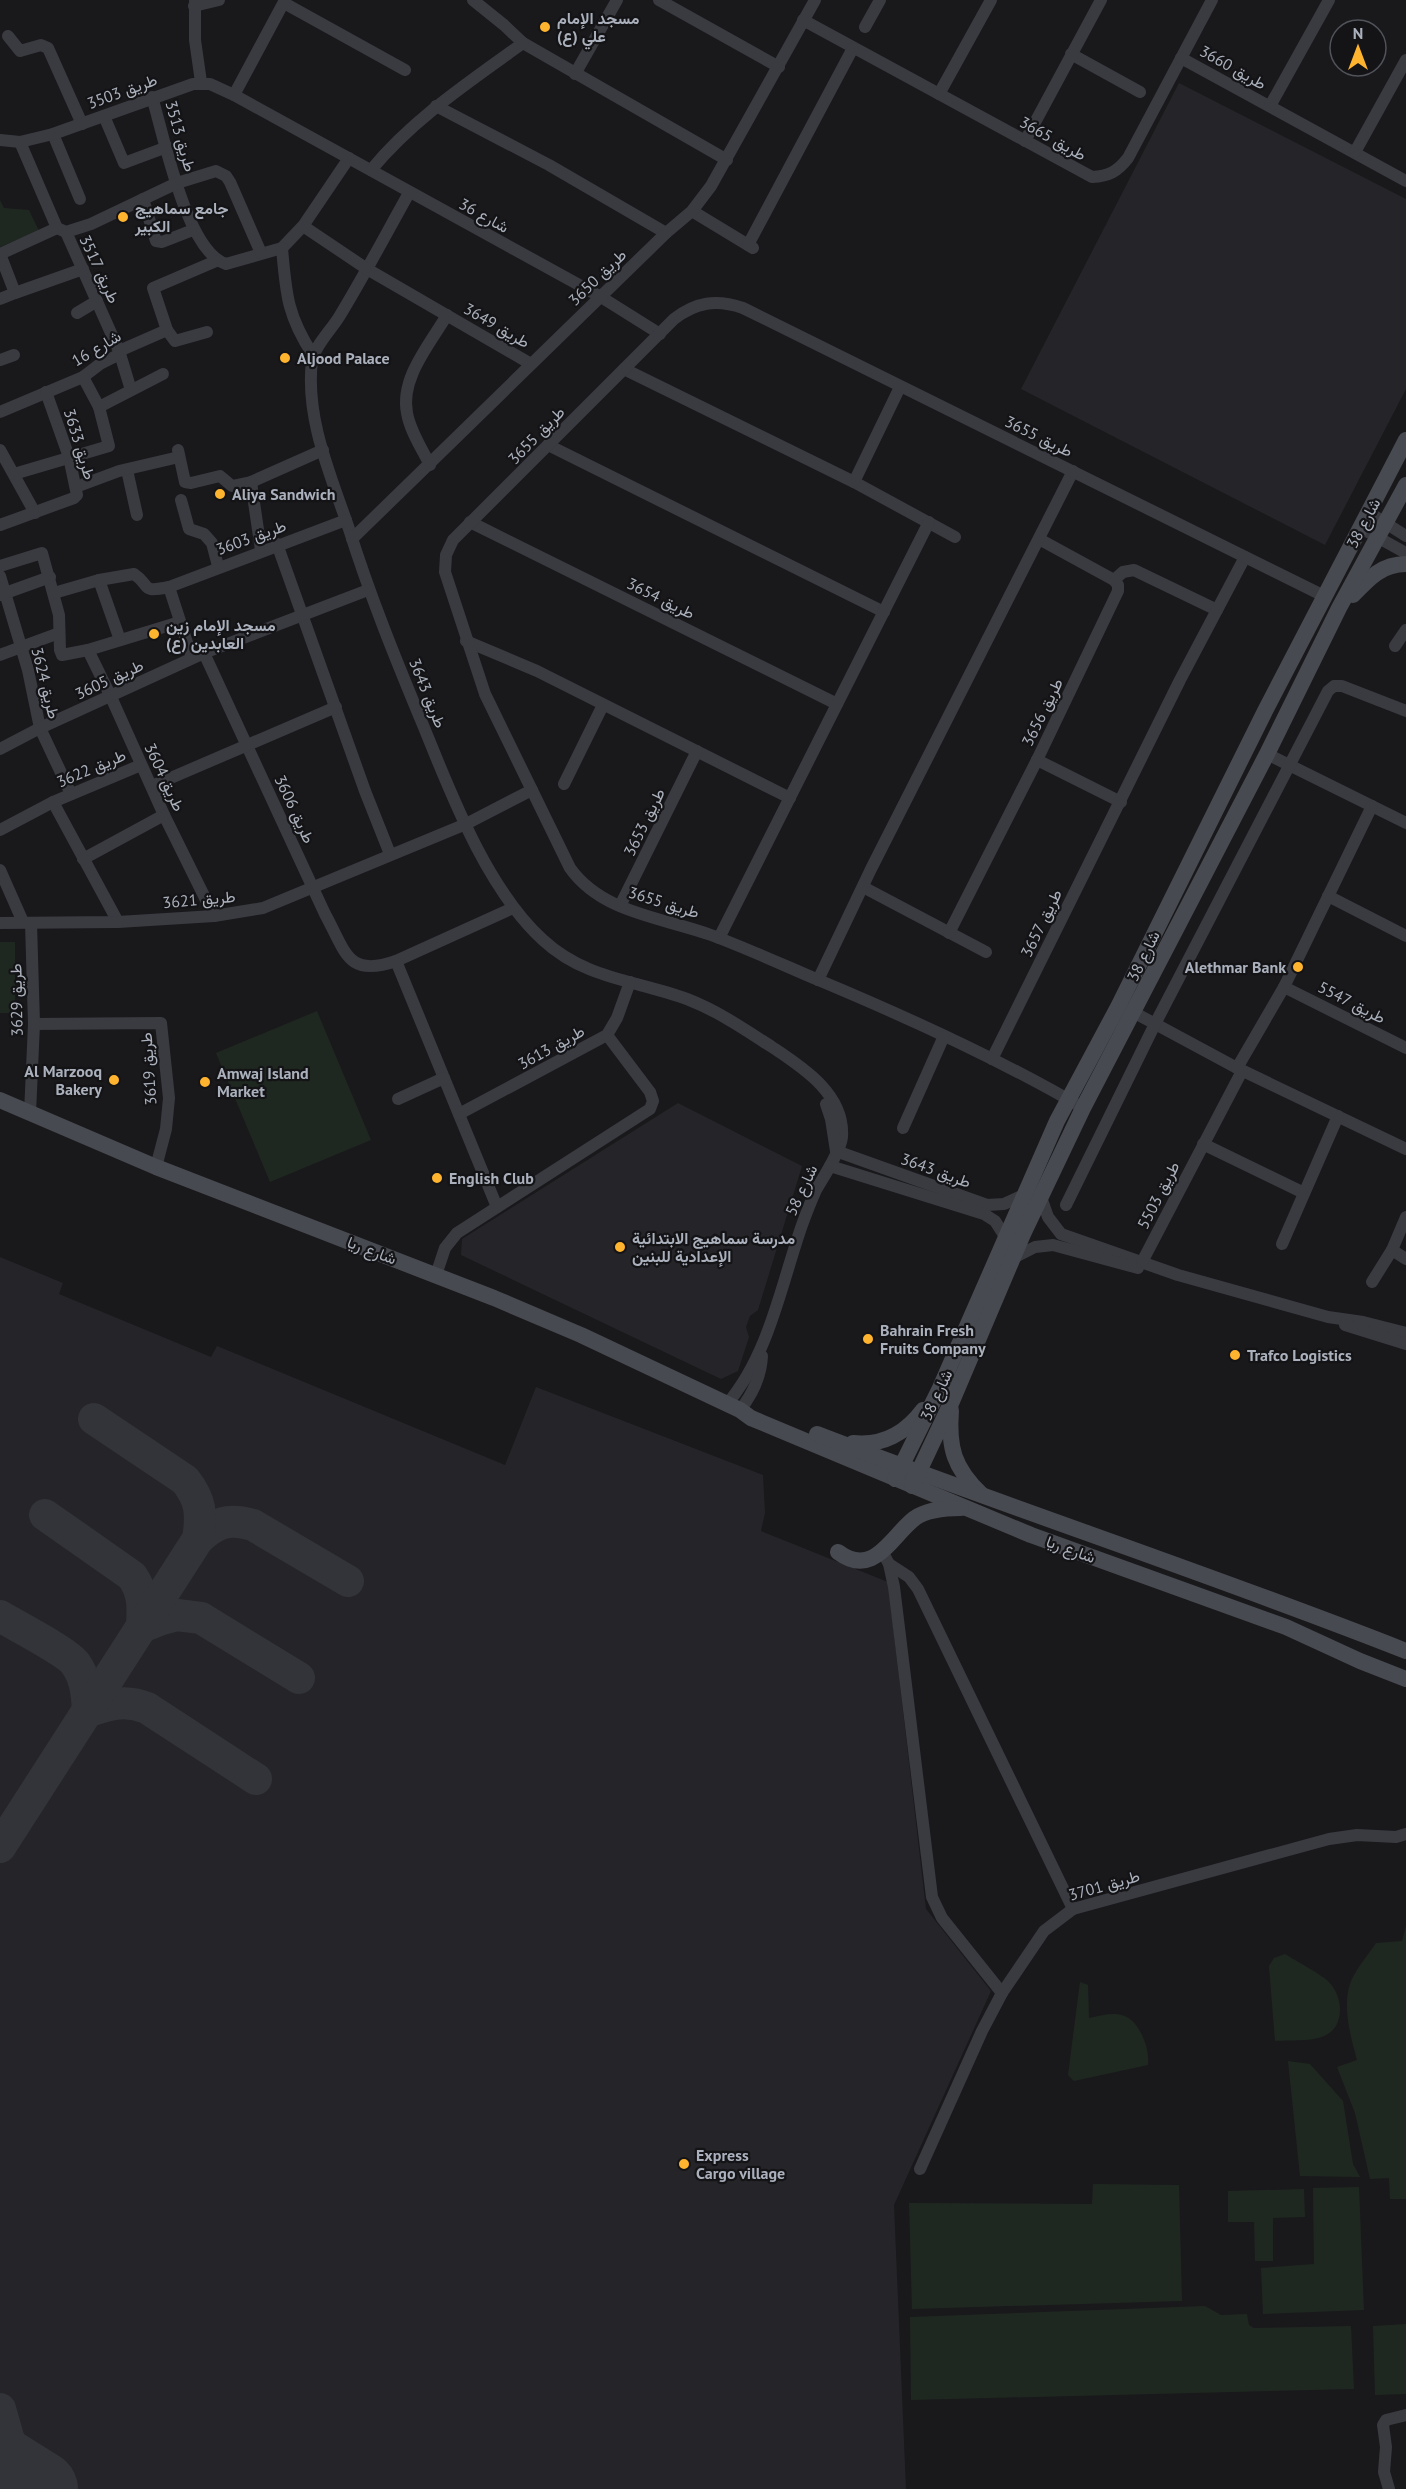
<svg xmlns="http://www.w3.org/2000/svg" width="1406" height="2489" font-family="'PT Sans',Vazirmatn,sans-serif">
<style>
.built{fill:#252529}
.green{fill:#1f2820}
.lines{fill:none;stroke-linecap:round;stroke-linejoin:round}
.taxiway{stroke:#333439;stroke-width:32}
.runway{stroke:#333439;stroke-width:76}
.street{stroke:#3a3b41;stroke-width:12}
.secondary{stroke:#484a51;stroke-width:16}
.poi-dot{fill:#ffb42f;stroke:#141417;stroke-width:2}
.labels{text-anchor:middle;stroke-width:4.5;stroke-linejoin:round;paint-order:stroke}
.poi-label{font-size:16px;font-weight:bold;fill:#abb1bc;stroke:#141417;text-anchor:start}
.street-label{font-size:16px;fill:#abb1bc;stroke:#141417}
</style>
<rect width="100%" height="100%" fill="#19191c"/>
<g class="built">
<path d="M 1179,83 L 1406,199 L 1406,389 L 1325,545 L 1021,389 Z"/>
<path d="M 678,1103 L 802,1166 L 758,1310 L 750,1316 L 746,1327 L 749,1337 L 738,1371 L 721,1379 L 461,1255 L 462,1239 Z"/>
<path d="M 0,1257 L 63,1283 L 59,1294 L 211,1357 L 217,1346 L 505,1465 L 536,1387 L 763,1475 L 765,1513 L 761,1531 L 888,1582 L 926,1909 L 991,1991 L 894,2205 L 906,2489 L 0,2489 Z"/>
</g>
<g class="green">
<path d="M 0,200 L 4,208 L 29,210 L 39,231 L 0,247 Z"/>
<rect x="0" y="942" width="15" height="71"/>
<path d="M 317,1011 L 371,1140 L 270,1182 L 216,1053 Z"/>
<path d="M 1406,1926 L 1406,2199 L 1390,2199 L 1389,2178 L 1370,2179 L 1355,2113 L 1337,2067 L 1357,2060 C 1350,2034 1340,2000 1354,1975 C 1360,1964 1369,1954 1376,1943 L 1402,1941 Z"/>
<path d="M 1285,1954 C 1296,1961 1319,1973 1328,1981 C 1336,1989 1340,2000 1340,2010 C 1339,2046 1301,2039 1275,2041 L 1269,1966 L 1274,1958 Z"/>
<path d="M 1080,1982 L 1088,1985 L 1089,2018 C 1112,2013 1128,2008 1141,2033 C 1146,2043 1149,2054 1148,2065 L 1074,2081 L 1068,2075 Z"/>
<path d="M 1288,2061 L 1310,2064 L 1343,2101 L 1353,2164 L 1360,2177 L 1300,2176 Z"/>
<path d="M 1093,2184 L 1179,2185 L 1182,2301 L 912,2309 L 909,2203 L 1092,2204 Z"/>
<path d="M 1359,2187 L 1364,2310 L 1263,2314 L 1261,2268 L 1314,2264 L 1313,2188 Z"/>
<path d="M 1304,2189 L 1305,2217 L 1273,2218 L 1273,2261 L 1255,2261 L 1254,2222 L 1228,2222 L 1228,2191 Z"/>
<path d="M 1205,2306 L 1221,2315 L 1247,2314 L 1249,2325 L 1254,2328 L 1351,2326 L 1354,2389 L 911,2400 L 910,2317 Z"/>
<path d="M 1406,2324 L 1406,2394 L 1375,2395 L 1373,2326 Z"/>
</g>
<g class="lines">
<g class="taxiway">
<path d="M 45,1515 L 132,1576 C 144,1593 143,1607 142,1627 L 162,1619 L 177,1615 L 201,1618 L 299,1678"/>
<path d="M 198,1539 C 217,1522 228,1518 253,1525 L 348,1581"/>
<path d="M 0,1616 C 15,1625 67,1652 75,1663 C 86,1678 87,1694 88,1712"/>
<path d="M 89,1711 C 110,1704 126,1699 147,1708 L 256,1779"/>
<path d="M 0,1847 L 198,1539 C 202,1514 201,1500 185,1480 L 94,1419"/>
<path d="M 0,2409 L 14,2458 L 35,2486"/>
</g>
<path class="runway" d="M 0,2464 L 40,2489"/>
<g class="street">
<path d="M 195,0 L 195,40 L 201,82"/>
<path d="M 473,0 L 504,25 L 523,43 L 727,160"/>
<path d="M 659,0 L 779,67"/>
<path d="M 284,3 L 405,70"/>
<path d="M 194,6 L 219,0"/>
<path d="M 803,20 L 1092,177 C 1109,176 1117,172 1128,158 L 1212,0"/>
<path d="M 865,27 L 880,0"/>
<path d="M 8,36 L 20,51 L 41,45 L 48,48 L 82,124"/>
<path d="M 1071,54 L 1140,92"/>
<path d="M 1181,58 L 1406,181"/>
<path d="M 575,74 L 617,0"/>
<path d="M 939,94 L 991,0"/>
<path d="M 234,95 L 285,0"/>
<path d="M 152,97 C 164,136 186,251 226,264 L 282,248 L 303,226 L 349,158"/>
<path d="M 436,106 L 549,165 L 666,233"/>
<path d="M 1270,106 L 1329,0"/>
<path d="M 104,116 L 124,163 L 167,147"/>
<path d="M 53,134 L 80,199"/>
<path d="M 0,140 L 20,142 L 53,134 L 193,84 L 210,84 L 234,95 L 601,297 L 660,334"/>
<path d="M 1025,141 L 1101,0"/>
<path d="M 20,142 L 57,228"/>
<path d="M 1355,152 L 1406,60"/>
<path d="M 371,170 C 413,119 469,82 523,43"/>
<path d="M 409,193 C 386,234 364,276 339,317 C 331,330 314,347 312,361 C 305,418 331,476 349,529 C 370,596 396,660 423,725 C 451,794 487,889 543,940 C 585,979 635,980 687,999 C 718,1011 744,1029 772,1047 C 802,1067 845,1094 842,1137 C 841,1150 823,1178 816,1190 C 811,1201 806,1214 802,1225 C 781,1285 769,1355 727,1404"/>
<path d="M 143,199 L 156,241 L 162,242 L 193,230"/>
<path d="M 692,211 L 753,248"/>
<path d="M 303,226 L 367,269 L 531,364"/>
<path d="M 57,228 L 66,232 L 91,224 L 177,183 L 216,171 L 226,176 L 230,182 L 261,253"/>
<path d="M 66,232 L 119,351"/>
<path d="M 748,245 L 853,48"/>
<path d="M 282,248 C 286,294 287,315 313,355"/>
<path d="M 0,254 L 57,228"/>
<path d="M 0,254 L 15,293 L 0,299"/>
<path d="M 15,293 L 83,269"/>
<path d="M 77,313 L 97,301"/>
<path d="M 207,332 L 175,341 L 167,330 L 153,288 L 216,261"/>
<path d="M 120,354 L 131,390"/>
<path d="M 0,360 L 14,355"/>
<path d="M 624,369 L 854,482 L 955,537"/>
<path d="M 99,407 L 163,374"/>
<path d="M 0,412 L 83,377 L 100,364 L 120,354 L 119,351 L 167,330"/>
<path d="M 548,445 L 884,612"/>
<path d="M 0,450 L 35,513"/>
<path d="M 178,450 L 185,482 L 191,483 L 220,476 L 232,486 L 251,482 L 323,450"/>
<path d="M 430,465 C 422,449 410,431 407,413 C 400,378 430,344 447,315"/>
<path d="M 127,470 L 137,515"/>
<path d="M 14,474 L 109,446 L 99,407 L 83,377"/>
<path d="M 251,482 L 261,550"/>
<path d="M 854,482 L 900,387"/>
<path d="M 76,487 L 119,471 L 179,457"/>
<path d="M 181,500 L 189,529 L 204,534 L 212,543 L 218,566"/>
<path d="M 1368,512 L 1406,536"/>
<path d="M 470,522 L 837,704"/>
<path d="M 0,525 L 74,498 L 77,495 L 69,457 L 46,392"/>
<path d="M 1361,528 L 1406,553"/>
<path d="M 352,539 L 666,233 L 692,211 L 711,186 L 815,0"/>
<path d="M 277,544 L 365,791 L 390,854"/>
<path d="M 0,566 L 42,553 L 59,615 L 60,650 L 62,655 L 88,650 L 180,622"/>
<path d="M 0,576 L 28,670 L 40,728 L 71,794"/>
<path d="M 99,580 L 120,640"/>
<path d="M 1114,580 L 1123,572 L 1134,570 L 1217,610"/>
<path d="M 169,587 L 346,520"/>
<path d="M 54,593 L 99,580 L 134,574 C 152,586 139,593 169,587 L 192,658"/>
<path d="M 0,595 L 50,577"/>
<path d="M 466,641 L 537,671 L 790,798"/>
<path d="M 1395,646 L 1406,630"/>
<path d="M 88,650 L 111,697 L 164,815 L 214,916"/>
<path d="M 204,653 L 325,914 C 346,952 347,978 396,961 L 513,908"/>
<path d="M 0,655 L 59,633"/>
<path d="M 0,749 L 40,728 L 204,653 L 368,590"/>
<path d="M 1267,754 L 1406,823"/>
<path d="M 1037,760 L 1121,802"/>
<path d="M 564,784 L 603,705"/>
<path d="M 152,786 L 336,707"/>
<path d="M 53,802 L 118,922"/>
<path d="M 0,830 L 53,802 L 141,765"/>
<path d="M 83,859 L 164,815"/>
<path d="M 0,870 L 23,922"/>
<path d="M 863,887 L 986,952"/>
<path d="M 1328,896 L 1406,936"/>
<path d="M 620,906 L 697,751"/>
<path d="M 0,923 L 118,922 L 214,916 L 263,908 L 466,824 L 532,790"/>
<path d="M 949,933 L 1037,760 L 1118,591 L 1118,585 L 1114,580 L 1039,539"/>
<path d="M 719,938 L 929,522"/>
<path d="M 396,961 L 497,1207"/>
<path d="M 818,980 L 871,869 L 1073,471"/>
<path d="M 1284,987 L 1406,1048"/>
<path d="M 1133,1012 L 1237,1068 L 1406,1149"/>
<path d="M 34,1024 L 161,1023 L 169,1098 L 166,1129 L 156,1167"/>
<path d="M 992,1059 L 1180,680 L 1245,557"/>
<path d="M 1237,1068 L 1284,987 L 1372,806"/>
<path d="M 398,1099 L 444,1078"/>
<path d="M 826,1104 L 831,1119 L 836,1151"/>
<path d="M 1083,1108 C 998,1058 907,1017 816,979 C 781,964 746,948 711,935 C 661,917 602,913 570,868 L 485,694 L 445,572 L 446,555 L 453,540 L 674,319 C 696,302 716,299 743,308 L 1324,596"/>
<path d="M 30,1113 L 34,1024 L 31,923"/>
<path d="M 459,1114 L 607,1035 L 617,1018 L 630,982"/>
<path d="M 903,1128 L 944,1036"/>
<path d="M 1203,1144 L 1304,1193"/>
<path d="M 836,1151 L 987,1205 L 1004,1204 L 1026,1194"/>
<path d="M 830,1166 L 984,1214 L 995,1221 L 1006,1238"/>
<path d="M 1041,1197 L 1048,1217 L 1061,1234 L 1178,1275 L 1328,1317 L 1363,1322 L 1406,1333"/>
<path d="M 1066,1205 L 1155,1024 L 1328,691 L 1334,686 L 1342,686 L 1406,711"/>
<path d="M 1282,1244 L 1338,1116"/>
<path d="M 1392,1250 L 1406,1259"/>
<path d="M 1013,1258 L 1035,1247 L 1053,1245 L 1138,1268"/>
<path d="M 1142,1262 L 1242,1071"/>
<path d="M 436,1275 L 445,1248 L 457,1233 L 650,1109 L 653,1101 L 650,1092 L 607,1035"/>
<path d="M 1372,1282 L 1392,1250 L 1406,1217"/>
<path d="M 1345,1325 L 1406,1344"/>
<path d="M 740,1410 C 752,1395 761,1376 762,1356"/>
<path d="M 882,1551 L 889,1564 L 894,1587 L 932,1897 L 942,1918 L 1002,1993"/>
<path d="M 889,1564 L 909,1577 L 918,1589 L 1073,1909"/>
<path d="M 920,2169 L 982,2031 L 1002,1993 L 1044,1931 L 1073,1909 L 1329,1839 L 1357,1835 L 1396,1837 L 1406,1834"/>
<path d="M 1389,2489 L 1384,2472 L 1386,2447 L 1383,2425 L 1386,2420 L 1406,2415"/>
</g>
<g class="secondary">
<path d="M 1353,595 C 1369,578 1382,564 1406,564"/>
<path d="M 0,1100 L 156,1167 L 494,1298 L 581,1335 L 740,1410 L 751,1418 L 1031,1535 L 1286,1627 L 1360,1661 L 1406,1679"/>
<path d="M 951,1410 C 948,1448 954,1468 981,1494"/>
<path d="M 817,1434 C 1012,1509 1211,1574 1406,1651"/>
<path d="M 853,1443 C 882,1446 906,1433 923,1410"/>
<path d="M 895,1479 L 940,1388 L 1057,1121 L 1118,1007 L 1265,711 L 1406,440"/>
<path d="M 912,1486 L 952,1401 L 1023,1234 L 1083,1108 L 1267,754 L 1339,608 L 1406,485"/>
<path d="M 838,1552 C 874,1579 891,1536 915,1518 C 928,1509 946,1508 961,1508"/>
</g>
</g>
<g class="poi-dot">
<circle cx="545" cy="27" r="6"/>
<circle cx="123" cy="217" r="6"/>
<circle cx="285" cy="358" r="6"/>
<circle cx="220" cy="494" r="6"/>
<circle cx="154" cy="634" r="6"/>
<circle cx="1298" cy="967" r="6"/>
<circle cx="114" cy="1080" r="6"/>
<circle cx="205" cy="1082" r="6"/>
<circle cx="437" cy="1178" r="6"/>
<circle cx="620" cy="1247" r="6"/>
<circle cx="868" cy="1339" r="6"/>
<circle cx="1235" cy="1355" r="6"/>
<circle cx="684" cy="2164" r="6"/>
</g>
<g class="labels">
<g class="poi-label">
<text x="557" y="24">مسجد الإمام<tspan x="557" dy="18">علي (ع)</tspan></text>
<text x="135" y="214">جامع سماهيج<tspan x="135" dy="18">الكبير</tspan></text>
<text x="297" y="364">Aljood Palace</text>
<text x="232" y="500">Aliya Sandwich</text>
<text x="166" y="631">مسجد الإمام زين<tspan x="166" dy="18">العابدين (ع)</tspan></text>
<text x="1286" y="973" text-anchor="end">Alethmar Bank</text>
<text x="102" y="1077" text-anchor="end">Al Marzooq<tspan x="102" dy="18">Bakery</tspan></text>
<text x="217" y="1079">Amwaj Island<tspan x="217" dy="18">Market</tspan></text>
<text x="449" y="1184">English Club</text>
<text x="632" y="1244">مدرسة سماهيج الابتدائية<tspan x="632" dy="18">الإعدادية للبنين</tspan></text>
<text x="880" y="1336">Bahrain Fresh<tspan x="880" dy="18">Fruits Company</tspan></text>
<text x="1247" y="1361">Trafco Logistics</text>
<text x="696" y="2161">Express<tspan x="696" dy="18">Cargo village</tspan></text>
</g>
<g class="street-label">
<text transform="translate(1233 67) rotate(29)" y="6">طريق 3660</text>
<text transform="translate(122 91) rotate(-20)" y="6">طريق 3503</text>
<text transform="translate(181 136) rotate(74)" y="6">طريق 3513</text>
<text transform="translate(1053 138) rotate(29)" y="6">طريق 3665</text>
<text transform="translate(484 215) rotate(29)" y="6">شارع 36</text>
<text transform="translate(100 269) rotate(65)" y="6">طريق 3517</text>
<text transform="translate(597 277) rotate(-44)" y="6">طريق 3650</text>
<text transform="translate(497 325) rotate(30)" y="6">طريق 3649</text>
<text transform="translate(96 348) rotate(-31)" y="6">شارع 16</text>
<text transform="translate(536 435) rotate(-46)" y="6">طريق 3655</text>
<text transform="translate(1039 436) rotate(26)" y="6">طريق 3655</text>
<text transform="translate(80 444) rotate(73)" y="6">طريق 3633</text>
<text transform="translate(1363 523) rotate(-62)" y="6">شارع 38</text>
<text transform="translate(251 537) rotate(-20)" y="6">طريق 3603</text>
<text transform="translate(661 598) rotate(26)" y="6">طريق 3654</text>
<text transform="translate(109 679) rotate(-25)" y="6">طريق 3605</text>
<text transform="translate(46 683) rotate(76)" y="6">طريق 3624</text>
<text transform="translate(428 693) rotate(68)" y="6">طريق 3643</text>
<text transform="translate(1042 712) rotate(-64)" y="6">طريق 3656</text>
<text transform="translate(91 768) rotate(-23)" y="6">طريق 3622</text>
<text transform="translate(165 777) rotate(65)" y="6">طريق 3604</text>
<text transform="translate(295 809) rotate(65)" y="6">طريق 3606</text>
<text transform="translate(644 822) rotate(-64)" y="6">طريق 3653</text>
<text transform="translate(199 899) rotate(-5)" y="6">طريق 3621</text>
<text transform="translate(664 902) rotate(17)" y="6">طريق 3655</text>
<text transform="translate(1041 923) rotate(-64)" y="6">طريق 3657</text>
<text transform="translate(1143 956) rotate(-64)" y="6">شارع 38</text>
<text transform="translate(16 1000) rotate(-91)" y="6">طريق 3629</text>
<text transform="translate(1352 1002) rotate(27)" y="6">طريق 5547</text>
<text transform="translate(551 1047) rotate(-29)" y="6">طريق 3613</text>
<text transform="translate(148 1069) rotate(-94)" y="6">طريق 3619</text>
<text transform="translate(936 1170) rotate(20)" y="6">طريق 3643</text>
<text transform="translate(801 1190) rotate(-65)" y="6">شارع 58</text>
<text transform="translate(1158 1195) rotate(-63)" y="6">طريق 5503</text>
<text transform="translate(372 1250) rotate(21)" y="6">شارع ريا</text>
<text transform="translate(936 1395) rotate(-65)" y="6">شارع 38</text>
<text transform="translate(1071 1549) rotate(20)" y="6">شارع ريا</text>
<text transform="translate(1104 1885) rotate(-16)" y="6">طريق 3701</text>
</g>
</g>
<g transform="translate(1358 48)"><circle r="28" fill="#141417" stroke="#505359" stroke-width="1.5"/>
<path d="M0-4.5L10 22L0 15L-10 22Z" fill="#ffb42f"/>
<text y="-9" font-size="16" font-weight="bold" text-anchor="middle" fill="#abb1bc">N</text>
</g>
</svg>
